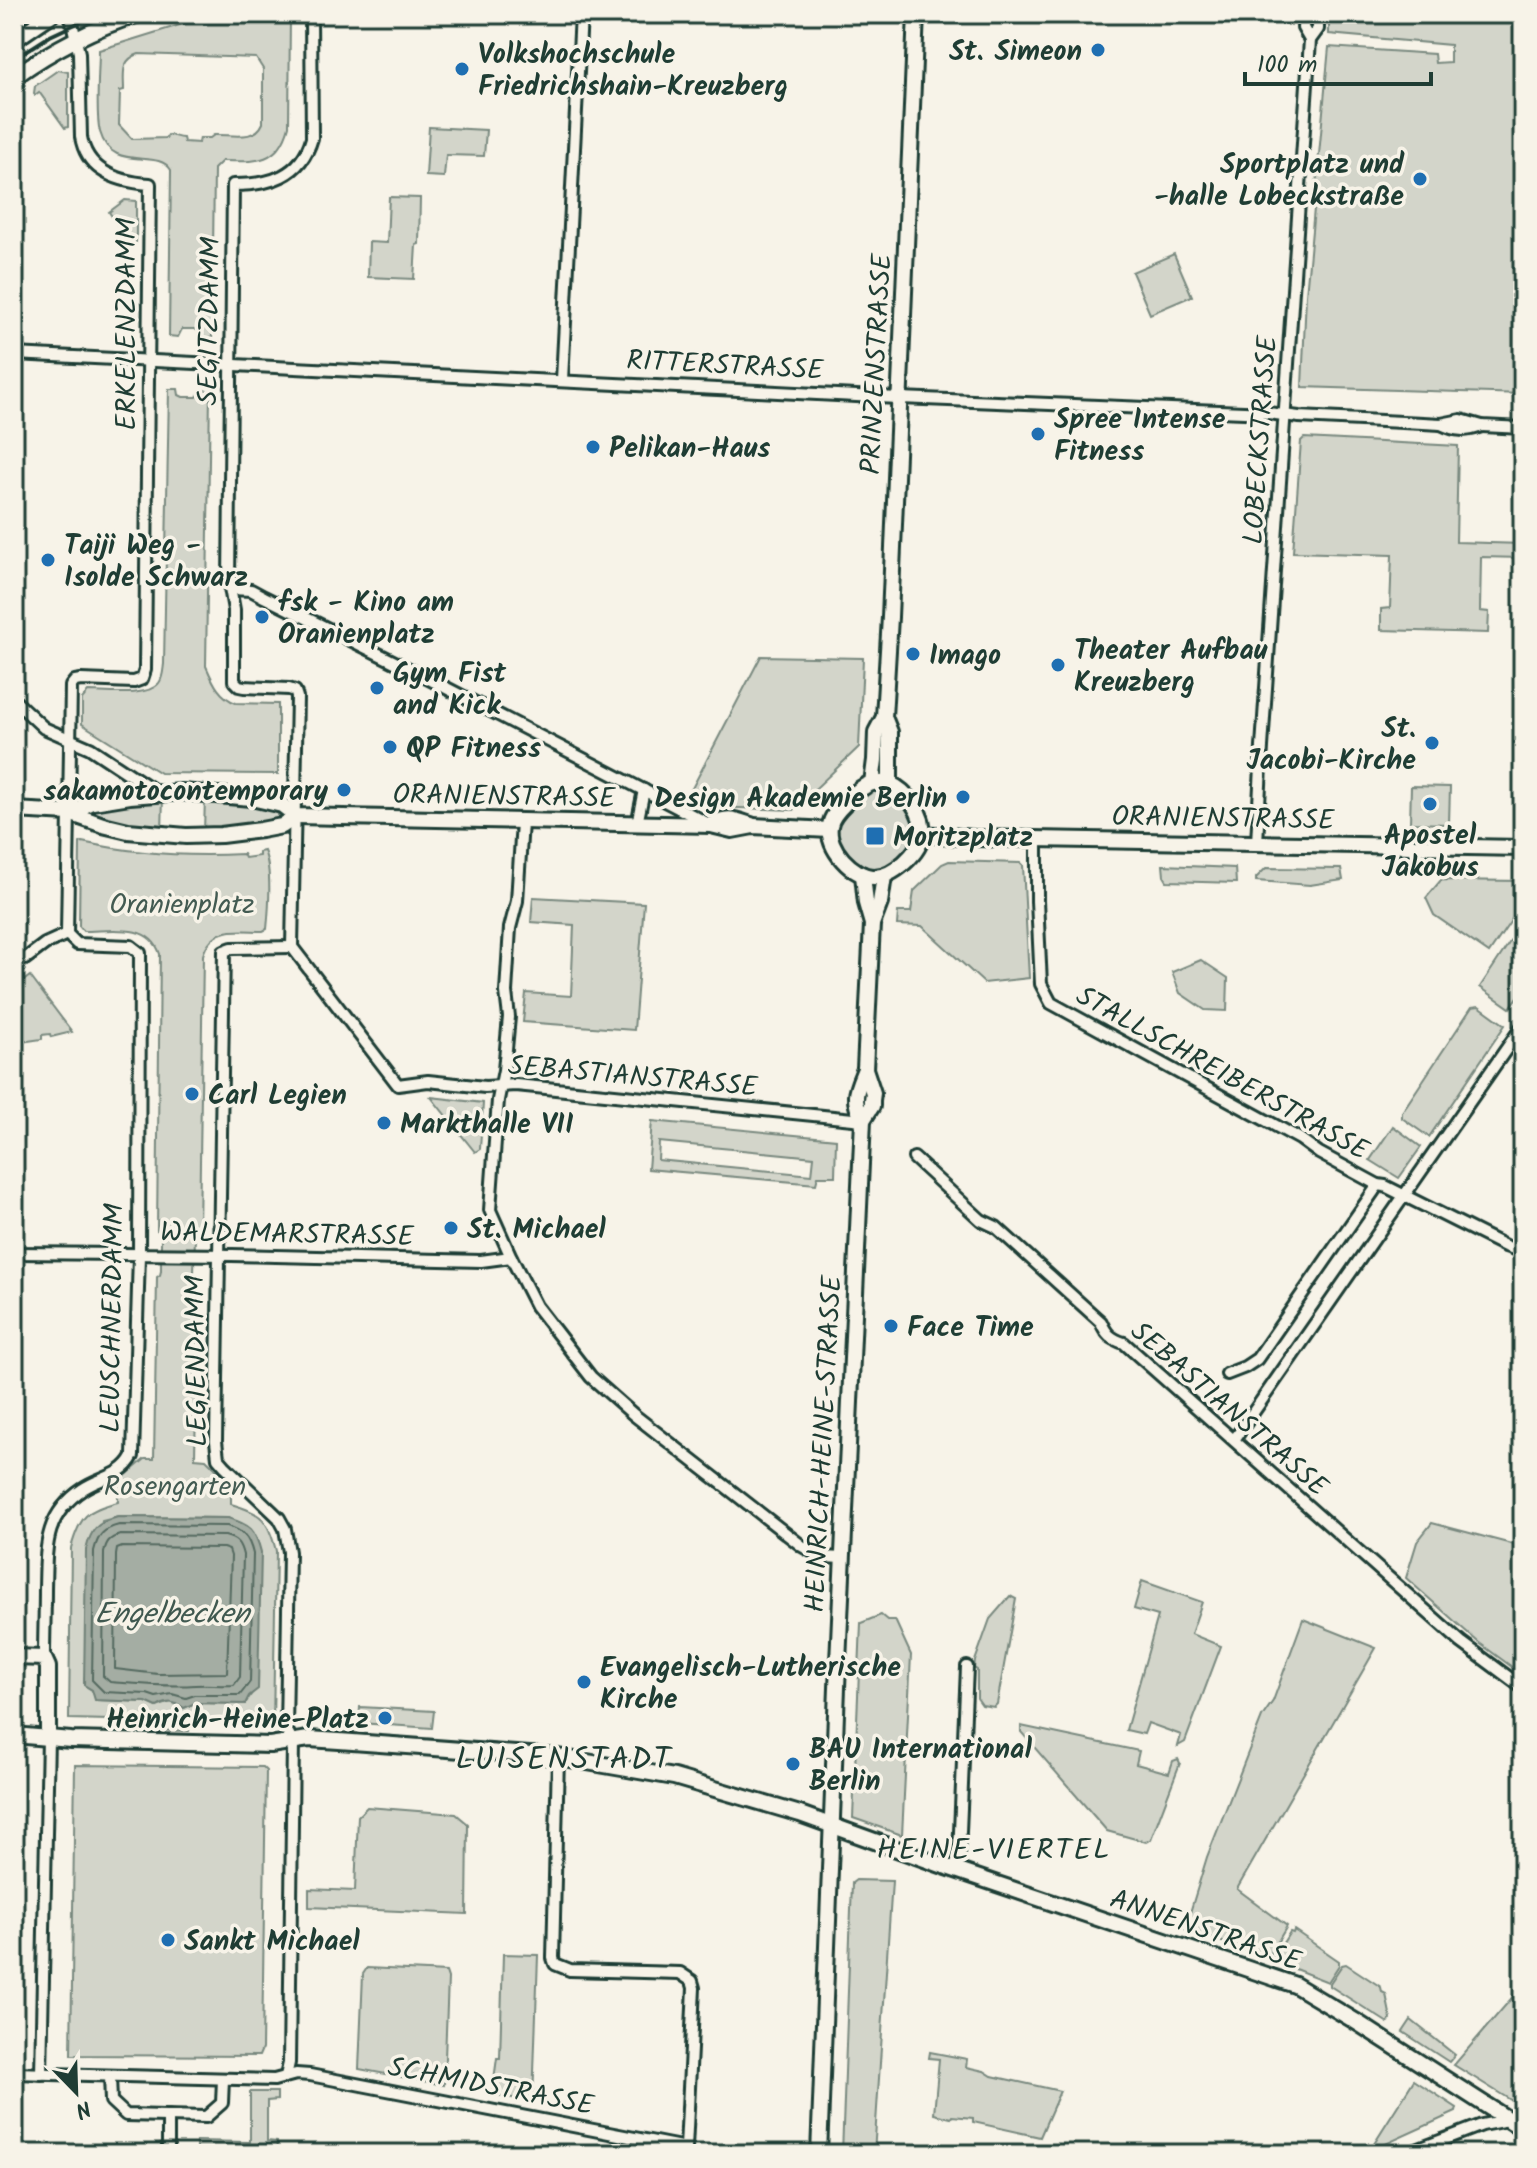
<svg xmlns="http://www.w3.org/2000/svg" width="1537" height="2168" font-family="Kalam,sans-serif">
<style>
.green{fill:#d3d5ca;stroke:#79897f;stroke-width:2;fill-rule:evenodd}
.water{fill:#a4ada3;stroke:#6f8077;stroke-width:2}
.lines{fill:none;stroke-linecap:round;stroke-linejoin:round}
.shore{stroke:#546a60;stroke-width:2}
.street-casing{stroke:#1f3d34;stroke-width:16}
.secondary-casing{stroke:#1f3d34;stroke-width:20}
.street{stroke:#f7f3e8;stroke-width:10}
.secondary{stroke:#f7f3e8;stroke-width:14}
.rail{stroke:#1f3d34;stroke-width:4}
.poi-dot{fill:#1f6fb2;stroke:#f7f3e8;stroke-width:3}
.labels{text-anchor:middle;stroke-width:7;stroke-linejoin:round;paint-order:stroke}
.poi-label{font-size:28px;font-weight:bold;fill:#1f3d34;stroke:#f7f3e8;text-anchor:start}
.street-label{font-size:28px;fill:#1f3d34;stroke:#f7f3e8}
.park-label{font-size:28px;fill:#435b52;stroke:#f7f3e8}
.water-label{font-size:30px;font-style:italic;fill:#405950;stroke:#f7f3e8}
.neighbourhood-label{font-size:30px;letter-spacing:2px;fill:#1f3d34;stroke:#f7f3e8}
.quarter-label{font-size:32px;letter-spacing:2px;fill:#1f3d34;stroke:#f7f3e8}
</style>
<rect width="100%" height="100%" fill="#f7f3e8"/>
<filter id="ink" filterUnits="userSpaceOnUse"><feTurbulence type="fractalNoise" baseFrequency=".0125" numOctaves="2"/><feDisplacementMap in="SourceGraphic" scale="16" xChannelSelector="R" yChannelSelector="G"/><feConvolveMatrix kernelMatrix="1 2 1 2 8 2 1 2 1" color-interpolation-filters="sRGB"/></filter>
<g filter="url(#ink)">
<g class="green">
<path d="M 215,14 L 290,14 L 289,126 C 279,164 255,162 222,161 L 214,169 L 212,338 L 203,338 L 201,332 L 195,329 L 182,329 L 178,337 L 169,336 L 171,170 C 157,147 112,174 100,132 C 95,114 99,70 99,50 ZM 139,54 L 256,58 L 263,69 L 263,123 C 255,142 231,134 214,135 L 210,138 L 200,138 L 199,143 L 184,142 L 183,138 C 177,138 173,135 168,135 L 166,138 L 132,139 L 119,125 L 120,91 L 124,90 C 124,74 120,60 139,54 Z"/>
<path d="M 1329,14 L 1523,14 L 1523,394 L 1302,387 L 1306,295 L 1329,47 L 1434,54 L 1435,63 L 1450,62 L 1450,45 L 1329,34 Z"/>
<path d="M 58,70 L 68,72 L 68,127 L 65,128 L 39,92 L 35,95 L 34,93 L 35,86 Z"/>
<path d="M 429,127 L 486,130 L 484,156 L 446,155 L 444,177 L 426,176 Z"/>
<path d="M 389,197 L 420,198 L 419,244 L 416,245 L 414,279 L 368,277 L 369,242 L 387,243 Z"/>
<path d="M 125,200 L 136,201 L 136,242 L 122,242 L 122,231 L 109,212 Z"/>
<path d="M 1174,254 L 1192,296 L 1150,314 L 1132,272 Z"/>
<path d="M 169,389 L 178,389 L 179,395 L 183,397 L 197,397 L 201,390 L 210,391 L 206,666 C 213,682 219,697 236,703 L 278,704 L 278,774 L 160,773 L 82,724 L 82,699 L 88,692 C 106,692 147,698 159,683 C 163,678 163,671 164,664 Z"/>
<path d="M 1304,438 L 1458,446 L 1456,542 L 1523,544 L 1523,558 L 1481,557 L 1480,611 L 1489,612 L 1488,633 L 1381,630 L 1381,609 L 1390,608 L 1392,555 L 1293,552 L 1301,441 Z"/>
<path d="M 761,656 L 863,658 L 859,747 L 793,810 L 710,807 L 688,796 Z"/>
<path d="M 1411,786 L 1450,787 L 1449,824 L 1410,823 Z"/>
<path d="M 872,789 C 887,790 894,792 904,804 C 910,810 916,815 916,824 C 919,853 876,886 853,860 C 836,841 828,829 848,808 C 856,800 862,794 872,789 Z"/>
<path d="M 163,796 L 162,832 L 134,828 L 89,812 L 89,810 Z"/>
<path d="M 205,796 L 278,809 L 278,823 L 204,833 Z"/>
<path d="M 82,842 C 136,854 188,857 243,854 L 245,858 L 259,856 L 259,852 L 264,851 C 272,869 269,909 267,929 L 263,931 C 238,931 212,925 203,955 L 199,1231 L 196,1231 L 195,1235 L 194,1274 L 198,1277 L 195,1458 L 206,1459 L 231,1484 L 231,1504 C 262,1513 268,1519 276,1551 L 273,1724 L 190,1722 L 189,1731 L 151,1730 L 151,1721 L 69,1719 L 71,1548 C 80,1516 86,1510 118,1502 L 118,1482 L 145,1459 L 154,1459 L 157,1277 L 160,1275 L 161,1271 L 161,1233 L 157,1230 L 160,954 C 149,922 111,931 83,931 L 79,926 L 80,843 ZM 118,1517 L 228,1518 L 252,1693 L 245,1704 L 195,1703 L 184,1708 L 171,1702 L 157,1707 L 146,1702 L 96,1700 L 92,1690 L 84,1685 L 102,1521 Z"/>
<path d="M 949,861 L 1021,863 L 1023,865 L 1029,978 L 984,983 L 922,926 L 897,925 L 898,912 L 911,912 L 914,891 L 942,864 Z"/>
<path d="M 1163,865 L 1235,868 L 1236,883 L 1167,881 L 1164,876 Z"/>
<path d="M 1266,868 L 1341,869 L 1343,880 L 1310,885 L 1256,881 L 1256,878 Z"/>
<path d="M 1441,880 L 1523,881 L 1523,903 L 1489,953 L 1434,915 L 1426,898 Z"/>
<path d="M 533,897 L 644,903 L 634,1030 L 523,1022 L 526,993 L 571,996 L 574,925 L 531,922 Z"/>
<path d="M 1523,922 L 1523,990 L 1510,1008 L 1480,987 Z"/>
<path d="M 1201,960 L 1228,978 L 1227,1011 L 1205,1010 L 1180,993 L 1172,972 Z"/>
<path d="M 30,976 L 72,1032 L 51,1037 L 50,1034 L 42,1035 L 42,1039 L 14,1043 L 14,988 Z"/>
<path d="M 1479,1006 L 1505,1025 L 1429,1137 L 1402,1118 L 1402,1112 L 1472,1007 Z"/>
<path d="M 431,1097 L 483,1103 L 480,1149 L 475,1152 Z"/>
<path d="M 652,1121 L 836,1139 L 835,1176 L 818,1176 L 816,1184 L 648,1169 ZM 659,1142 L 814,1157 L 812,1175 L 658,1160 Z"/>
<path d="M 1393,1126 L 1421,1147 L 1399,1178 L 1370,1160 Z"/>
<path d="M 1432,1523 L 1523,1547 L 1523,1675 L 1478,1642 L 1406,1578 L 1417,1542 Z"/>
<path d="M 1142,1581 L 1202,1602 L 1191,1634 L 1221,1646 L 1185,1742 L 1178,1746 L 1181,1735 L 1148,1723 L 1144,1734 L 1126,1730 L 1158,1616 L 1134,1609 Z"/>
<path d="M 1010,1596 L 1016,1599 L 997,1704 L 994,1707 L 982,1705 L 977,1698 L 977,1670 L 974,1668 L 975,1661 L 990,1619 Z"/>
<path d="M 881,1615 L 887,1620 L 895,1620 L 911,1655 L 902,1835 L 853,1818 L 861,1623 Z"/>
<path d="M 1303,1619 L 1376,1648 L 1237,1889 L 1287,1926 L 1268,1958 L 1185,1929 L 1207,1857 L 1262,1717 L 1273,1701 Z"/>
<path d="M 360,1707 L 434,1711 L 432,1728 L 359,1723 Z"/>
<path d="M 1021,1726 L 1139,1751 L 1136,1764 L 1169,1773 L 1173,1761 L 1178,1759 L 1180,1763 L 1151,1839 L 1146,1842 L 1107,1831 L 1021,1732 Z"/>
<path d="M 75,1765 L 262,1767 L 266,1771 L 262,2049 L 259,2056 L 71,2055 Z"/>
<path d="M 367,1807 L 456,1814 L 468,1824 L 467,1914 L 309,1907 L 309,1889 L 355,1891 L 358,1816 Z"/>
<path d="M 856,1880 L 892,1881 L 874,2154 L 842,2154 L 852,1883 Z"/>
<path d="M 1294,1930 L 1339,1961 L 1339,1965 L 1328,1982 L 1272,1960 L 1290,1932 L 1293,1933 Z"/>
<path d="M 503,1954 L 538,1955 L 533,2102 L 492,2094 L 497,2058 L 500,2058 Z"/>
<path d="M 1346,1964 L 1381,1987 L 1382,1992 L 1386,1994 L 1391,2019 L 1388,2023 L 1330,1986 L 1330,1983 L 1342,1965 Z"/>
<path d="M 367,1968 L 446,1972 L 448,1978 L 444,2085 L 359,2069 L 363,1974 Z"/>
<path d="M 1523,1985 L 1523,2102 L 1517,2104 L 1454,2065 Z"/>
<path d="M 1411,2020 L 1455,2055 L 1449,2062 L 1403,2032 Z"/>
<path d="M 930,2052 L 967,2059 L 966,2067 L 984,2071 L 992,2076 L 1060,2091 L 1040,2137 L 973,2122 L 973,2118 L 952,2116 L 951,2118 L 934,2114 L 939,2059 L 929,2058 Z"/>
<path d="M 1414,2080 L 1457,2108 L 1456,2112 L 1377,2148 L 1372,2146 Z"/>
<path d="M 250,2092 L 277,2092 L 277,2100 L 267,2101 L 267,2141 L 277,2142 L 276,2154 L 196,2154 L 196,2141 L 250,2142 Z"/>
</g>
<path class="water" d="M 118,1517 L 228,1518 C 251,1525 255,1529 261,1552 L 258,1689 L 249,1696 L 245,1704 L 195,1703 L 184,1708 C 175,1701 167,1701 157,1707 L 146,1702 L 95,1700 L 92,1690 L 84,1685 L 86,1550 C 91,1529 96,1523 118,1517 Z"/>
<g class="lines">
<g class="shore">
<path d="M 119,1525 L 227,1526 C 244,1531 249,1537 253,1554 L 250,1682 L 240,1695 L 195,1695 L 186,1698 L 172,1694 L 156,1697 L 147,1694 L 104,1692 L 92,1680 L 94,1551 C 98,1535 103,1529 119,1525 Z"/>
<path d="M 120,1535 L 225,1536 C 237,1539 240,1543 243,1555 L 240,1677 L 234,1685 C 221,1686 208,1684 195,1685 C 167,1687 138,1684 110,1682 L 103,1676 L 104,1553 C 106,1542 109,1538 120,1535 Z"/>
<path d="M 122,1547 L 223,1548 L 229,1550 L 231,1556 L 227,1673 L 158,1674 L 115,1669 L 116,1555 L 117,1549 Z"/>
</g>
<defs>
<g id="street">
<path d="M 1304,14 L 1303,28 L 1310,40"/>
<path d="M 14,354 L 876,397 L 1268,413 L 1299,417 L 1423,423 L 1441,424 L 1461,420 L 1482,426 L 1523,428"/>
<path d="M 562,380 L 581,14"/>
<path d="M 1441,424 C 1456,431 1465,432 1482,426"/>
<path d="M 231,589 L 251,590 L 264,597 L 429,679 L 709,824"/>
<path d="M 14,700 L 44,728 L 90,748 L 158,793"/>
<path d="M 522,822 L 517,901 L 510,928 L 506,992 L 509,1017 L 504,1070 L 498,1100 L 490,1210 L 511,1257 L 536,1306 L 591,1377 L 634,1415 L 802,1546 L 822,1557 L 843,1558"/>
<path d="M 637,824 L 644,790"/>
<path d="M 1037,838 L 1037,901 L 1041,984 L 1051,1003 L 1300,1139 L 1319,1153 L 1378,1185 L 1385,1186 L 1505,1246 L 1523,1252"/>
<path d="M 1257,843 L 1262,747 L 1310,40 L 1318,29 L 1318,14"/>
<path d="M 292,947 L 297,697 L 295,691 L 289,689 L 244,687 L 239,686 L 234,681 L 234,610 L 229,582 L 233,185 C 269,185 301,177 312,138 L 311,14"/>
<path d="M 292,947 L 398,1085 L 428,1081 L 485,1087 L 516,1085 L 863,1120"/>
<path d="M 25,959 L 45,944 L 67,934"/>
<path d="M 914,1158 L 981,1220 L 996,1227 L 1101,1322 C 1106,1334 1111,1339 1124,1343 L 1461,1642 L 1523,1688"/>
<path d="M 14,1253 L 232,1255 L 481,1261 L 511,1257"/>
<path d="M 1227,1374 L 1245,1367 L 1257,1359 L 1378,1185"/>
<path d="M 1234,1440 L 1523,1025"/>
<path d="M 44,1658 C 44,1635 45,1612 45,1589 C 46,1547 44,1515 83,1489 C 100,1477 122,1477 133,1456 L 139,1255 L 140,953 L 131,946 L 77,944 L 67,934 L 71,686 L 75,681 L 81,680 L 134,682 L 142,679 L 145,670 L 150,184 C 119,182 87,172 81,137 L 79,53 L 70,14"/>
<path d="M 955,1869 L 959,1855 L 967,1667"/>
<path d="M 14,2073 L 274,2080 L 296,2074 L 310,2075 L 686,2148 L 694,1988 L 692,1981 L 680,1973 L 570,1970 L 555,1964 L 553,1958 L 558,1757"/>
<path d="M 41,2074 L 48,1738"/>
<path d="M 110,2076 L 111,2101 L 126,2115 L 206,2117 L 222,2103 L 223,2079"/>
<path d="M 286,2076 L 289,2063 L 293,1742 L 286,1729 L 289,1552 L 285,1529 L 279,1518 L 225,1466 L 218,1458 L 216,1441 L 224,951 L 232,948 L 292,947"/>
<path d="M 168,2154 L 168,2116"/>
<path d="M 1406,2154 L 1482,2125 L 1523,2117"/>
</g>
<g id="secondary">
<path d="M 14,40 L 52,14"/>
<path d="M 14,77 C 53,49 93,28 139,14"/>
<path d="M 884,717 L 890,732 L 890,784"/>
<path d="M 872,783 L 875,760 L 876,732 L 884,717 L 890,617 L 916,14"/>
<path d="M 872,783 C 878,783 884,782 890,784 C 907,791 925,815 922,834 C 920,853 893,877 874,877 C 853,877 826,848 830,826 C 831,816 840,808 847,801 C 854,794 862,786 872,783 Z"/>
<path d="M 14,810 L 69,813 L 103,825 L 128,831 L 186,836 L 221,835 L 261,830 L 282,826 L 296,816"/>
<path d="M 69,813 L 93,802 L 130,796 L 182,792 L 251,798 L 282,805 L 296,816 L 711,825 L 732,830 L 753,826 L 829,830"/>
<path d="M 711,825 C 728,816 733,819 751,825"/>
<path d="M 922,834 L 974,838 L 1523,848"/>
<path d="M 863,875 L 866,903 L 872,924"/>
<path d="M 863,1120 C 851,1098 856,1091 865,1069"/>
<path d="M 14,1657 L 44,1658 L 48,1667 L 48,1738"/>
<path d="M 14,1735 L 71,1740 L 270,1745 L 309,1739 L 339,1741 L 558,1757 L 674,1777 L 800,1814 L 941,1865 L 1295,1985 L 1355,2021 L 1523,2129"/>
<path d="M 819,2154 L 838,1662 L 863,1120 L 872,1106 L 872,1100 L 873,1093 L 865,1069 L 872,924 L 880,903 L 884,876"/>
</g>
</defs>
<use href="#street" class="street-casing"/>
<use href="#secondary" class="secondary-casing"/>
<use href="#street" class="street"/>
<use href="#secondary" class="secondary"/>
<path class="rail" d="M 14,59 L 50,36 L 97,14"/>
</g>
</g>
<g class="poi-dot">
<circle cx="1098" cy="50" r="8"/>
<circle cx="462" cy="69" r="8"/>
<circle cx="1420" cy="179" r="8"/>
<circle cx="1038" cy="434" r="8"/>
<circle cx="593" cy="447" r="8"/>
<circle cx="48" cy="560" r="8"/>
<circle cx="262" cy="617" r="8"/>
<circle cx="913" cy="654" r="8"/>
<circle cx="1058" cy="665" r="8"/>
<circle cx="377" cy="688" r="8"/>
<circle cx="1432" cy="743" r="8"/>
<circle cx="390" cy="747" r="8"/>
<circle cx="344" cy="790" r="8"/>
<circle cx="963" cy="797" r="8"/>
<circle cx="1430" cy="804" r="8"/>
<rect x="865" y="826" width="20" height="20" rx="4"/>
<circle cx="192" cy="1094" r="8"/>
<circle cx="384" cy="1123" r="8"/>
<circle cx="451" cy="1228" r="8"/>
<circle cx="891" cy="1326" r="8"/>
<circle cx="584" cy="1682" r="8"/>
<circle cx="385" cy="1718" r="8"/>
<circle cx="793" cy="1764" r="8"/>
<circle cx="168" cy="1940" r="8"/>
</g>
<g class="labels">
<g class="poi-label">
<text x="1082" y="60" text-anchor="end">St. Simeon</text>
<text x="478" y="63">Volkshochschule<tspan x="478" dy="32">Friedrichshain-Kreuzberg</tspan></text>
<text x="1404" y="173" text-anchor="end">Sportplatz und<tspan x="1404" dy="32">-halle Lobeckstraße</tspan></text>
<text x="1054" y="428">Spree Intense<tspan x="1054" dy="32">Fitness</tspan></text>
<text x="609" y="457">Pelikan-Haus</text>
<text x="64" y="554">Taiji Weg -<tspan x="64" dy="32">Isolde Schwarz</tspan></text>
<text x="278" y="611">fsk - Kino am<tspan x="278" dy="32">Oranienplatz</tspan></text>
<text x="1074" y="659">Theater Aufbau<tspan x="1074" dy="32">Kreuzberg</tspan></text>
<text x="929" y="664">Imago</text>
<text x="393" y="682">Gym Fist<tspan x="393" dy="32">and Kick</tspan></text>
<text x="1416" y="737" text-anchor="end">St.<tspan x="1416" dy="32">Jacobi-Kirche</tspan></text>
<text x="406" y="757">QP Fitness</text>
<text x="328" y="800" text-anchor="end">sakamotocontemporary</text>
<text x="947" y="807" text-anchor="end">Design Akademie Berlin</text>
<text x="1430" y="844" text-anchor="middle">Apostel<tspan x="1430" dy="32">Jakobus</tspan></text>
<text x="893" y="846">Moritzplatz</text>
<text x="208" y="1104">Carl Legien</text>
<text x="400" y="1133">Markthalle VII</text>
<text x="467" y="1238">St. Michael</text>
<text x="907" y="1336">Face Time</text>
<text x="600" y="1676">Evangelisch-Lutherische<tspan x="600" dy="32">Kirche</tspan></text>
<text x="369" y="1728" text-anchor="end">Heinrich-Heine-Platz</text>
<text x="809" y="1758">BAU International<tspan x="809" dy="32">Berlin</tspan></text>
<text x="184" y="1950">Sankt Michael</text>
</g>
<g class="street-label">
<text transform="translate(208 321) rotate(-89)" y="10">SEGITZDAMM</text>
<text transform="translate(125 324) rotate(-90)" y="10">ERKELENZDAMM</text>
<text transform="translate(725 364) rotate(3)" y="10">RITTERSTRASSE</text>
<text transform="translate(875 364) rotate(-87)" y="10">PRINZENSTRASSE</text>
<text transform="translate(1259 440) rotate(-86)" y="10">LOBECKSTRASSE</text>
<text transform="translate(504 795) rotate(1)" y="10">ORANIENSTRASSE</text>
<text transform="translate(1223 817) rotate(1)" y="10">ORANIENSTRASSE</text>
<text transform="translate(1223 1072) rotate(29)" y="10">STALLSCHREIBERSTRASSE</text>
<text transform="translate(633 1075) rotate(5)" y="10">SEBASTIANSTRASSE</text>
<text transform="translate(287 1233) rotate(1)" y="10">WALDEMARSTRASSE</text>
<text transform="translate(111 1318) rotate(-89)" y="10">LEUSCHNERDAMM</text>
<text transform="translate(195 1361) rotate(-91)" y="10">LEGIENDAMM</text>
<text transform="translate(1230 1408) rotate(41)" y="10">SEBASTIANSTRASSE</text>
<text transform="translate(822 1444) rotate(-87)" y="10">HEINRICH-HEINE-STRASSE</text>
<text transform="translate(1206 1929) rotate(19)" y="10">ANNENSTRASSE</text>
<text transform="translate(491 2085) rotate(11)" y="10">SCHMIDSTRASSE</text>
</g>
<g class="park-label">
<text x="182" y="913">Oranienplatz</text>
<text x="175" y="1495">Rosengarten</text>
</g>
<g class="water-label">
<text x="172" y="1623">Engelbecken</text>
</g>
<g class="neighbourhood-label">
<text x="994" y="1859">HEINE-VIERTEL</text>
</g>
<g class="quarter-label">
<text x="564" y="1769">LUISENSTADT</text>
</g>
</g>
<rect width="1537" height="2168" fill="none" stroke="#f7f3e8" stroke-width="48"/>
<rect x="24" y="24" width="1489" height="2120" fill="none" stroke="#1f3d34" stroke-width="3" filter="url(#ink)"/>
<g transform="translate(76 2092) rotate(157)" stroke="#f7f3e8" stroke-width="6" paint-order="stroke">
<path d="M0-6L14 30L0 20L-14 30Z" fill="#1f3d34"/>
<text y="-12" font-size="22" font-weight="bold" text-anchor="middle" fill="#1f3d34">N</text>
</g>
<path d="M1245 72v12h186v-12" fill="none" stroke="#1f3d34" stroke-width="4"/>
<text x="1257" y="72" font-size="24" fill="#1f3d34" stroke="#f7f3e8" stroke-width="6" paint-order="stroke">100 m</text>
</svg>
